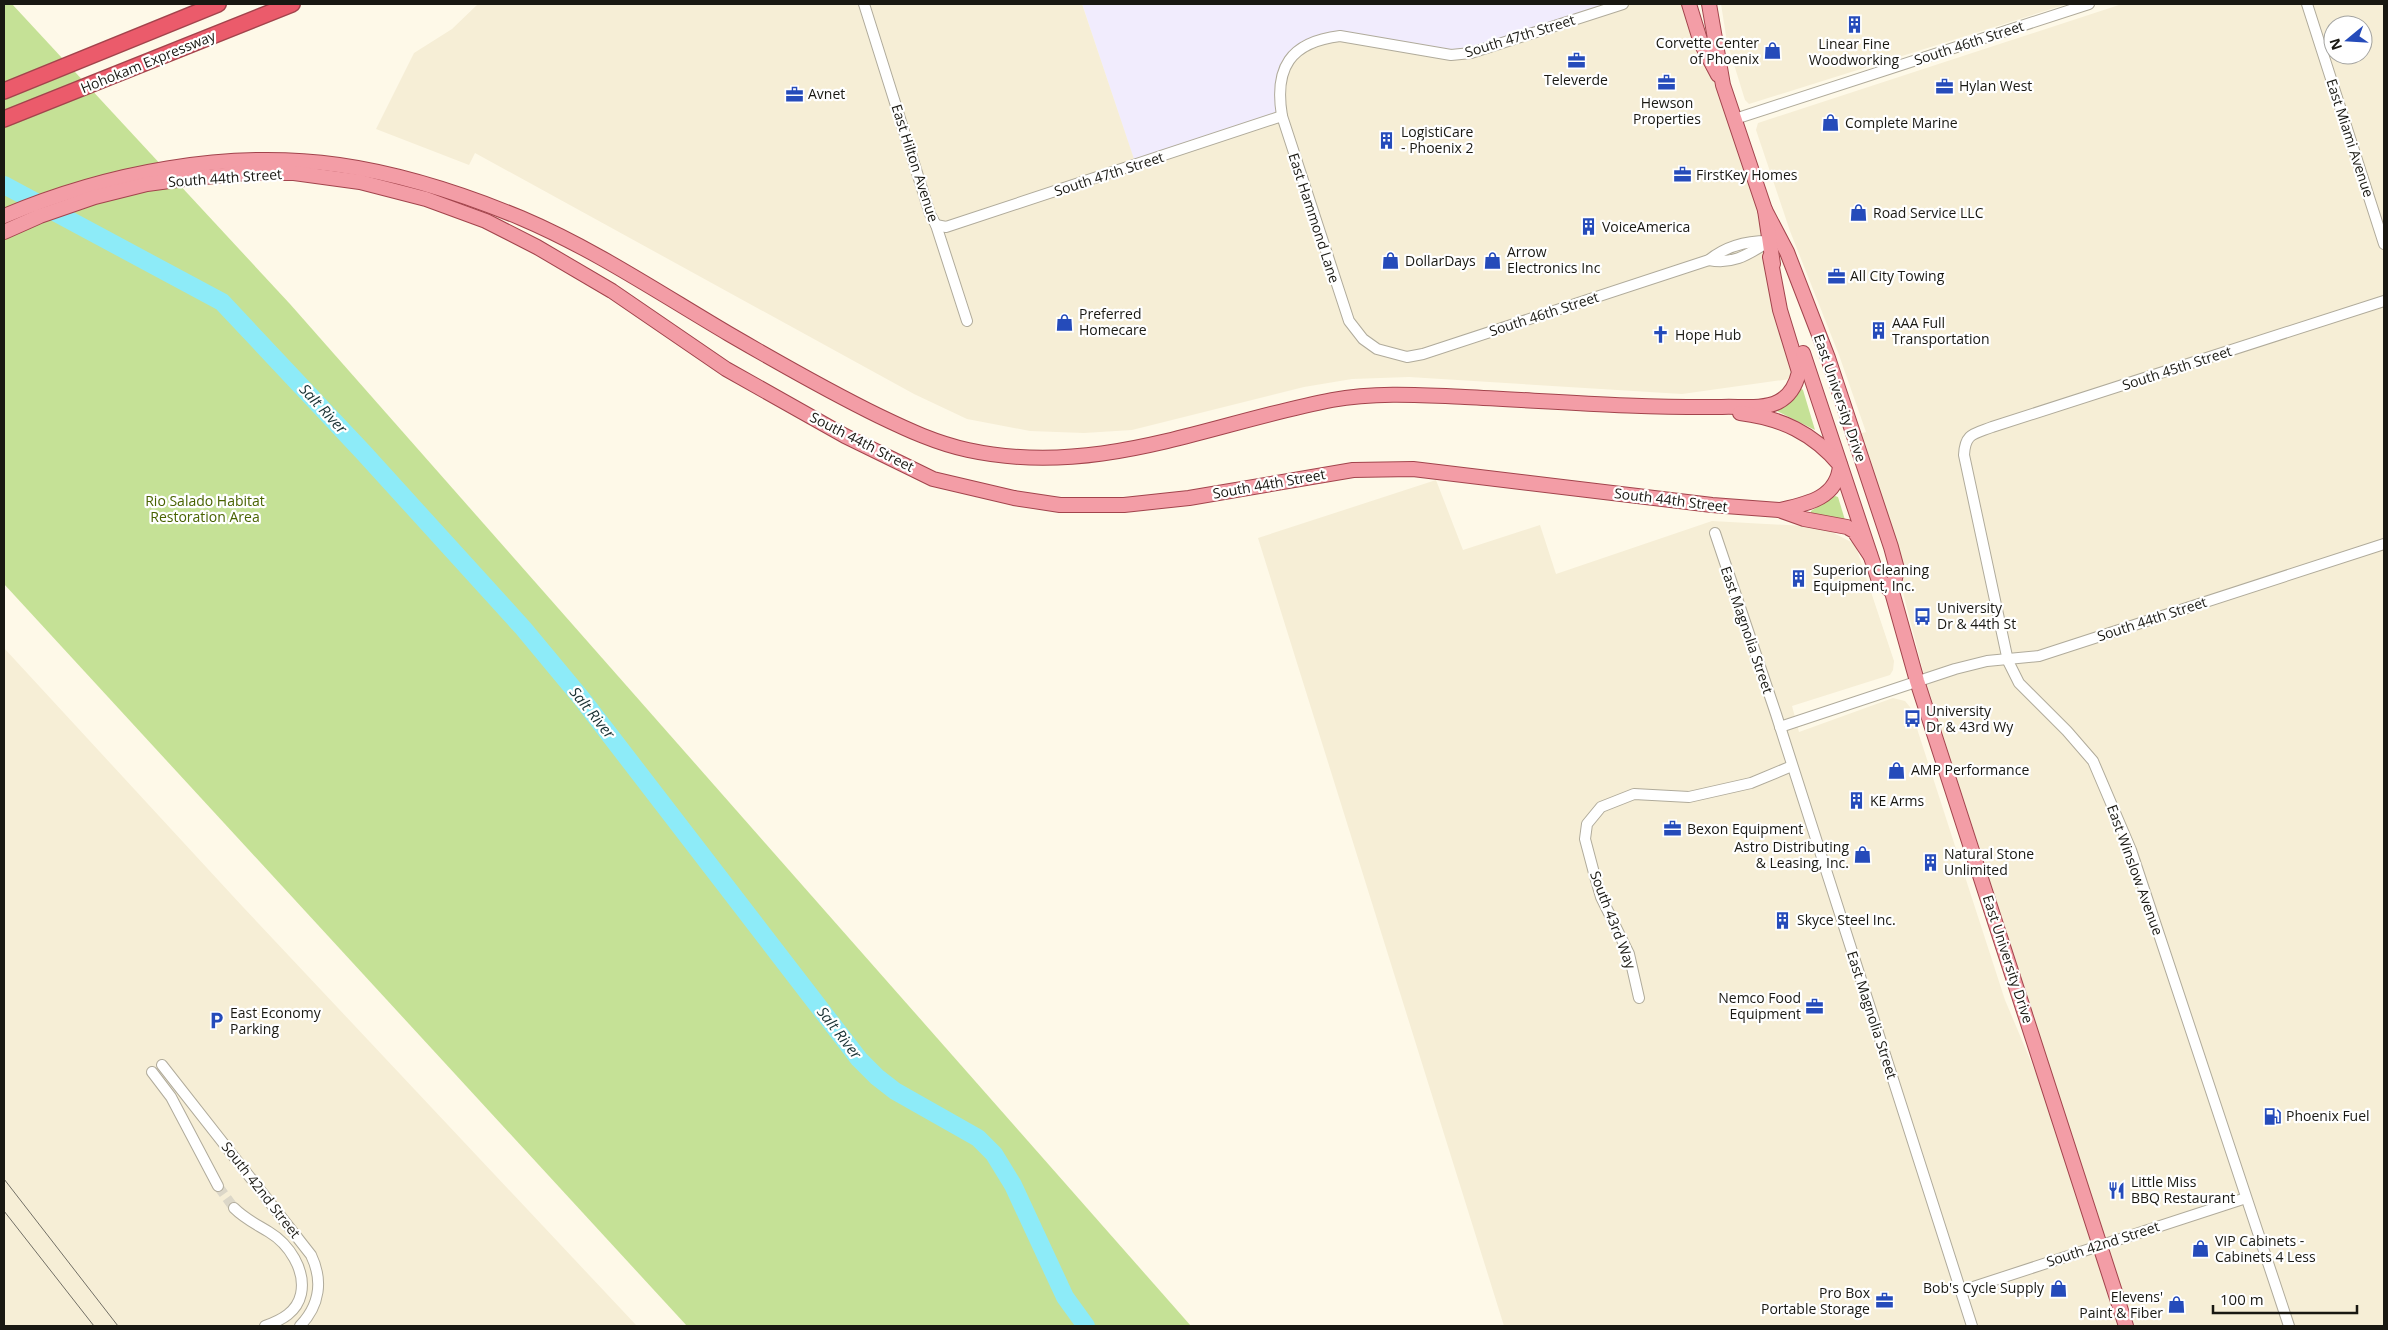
<svg xmlns="http://www.w3.org/2000/svg" width="2388" height="1330" font-family="'Open Sans',sans-serif">
<style>
.commercial{fill:#f1ecfd}
.built{fill:#f6eed6;fill-rule:evenodd}
.green{fill:#c5e196}
.lines{fill:none;stroke-linecap:round;stroke-linejoin:round}
.river{stroke:#8debf8;stroke-width:18}
.minor-tunnel{stroke:#dcd7c8;stroke-width:10;stroke-dasharray:10 5;stroke-linecap:butt}
.minor-casing{stroke:#b0ab9b;stroke-width:12}
.major-casing{stroke:#a2444c;stroke-width:16}
.highway-casing{stroke:#a2444c;stroke-width:18}
.minor{stroke:#fff;stroke-width:10}
.major{stroke:#f39da6;stroke-width:14}
.highway{stroke:#eb5b6b;stroke-width:15}
.tram{stroke:#726f65;stroke-width:1}
.labels{text-anchor:middle;stroke-width:4.5;stroke-linejoin:round;paint-order:stroke}
.street-label{font-size:14px;fill:#191812;stroke:#fff}
.poi-label{font-size:14px;fill:#191812;stroke:#fff;text-anchor:start}
.park-label{font-size:14px;fill:#486200;stroke:#fff}
.water-label{font-size:15px;font-style:italic;fill:#1a3134;stroke:#fff}
</style>
<rect width="100%" height="100%" fill="#fef9e8"/>
<path class="commercial" d="M 1082,4 L 1623,4 L 1136,166 Z"/>
<g class="built">
<path d="M 478,4 L 1082,4 L 1136,165 L 1282,116 L 1279,95 L 1291,58 L 1323,38 L 1451,55 L 1623,4 L 1689,4 L 1765,210 L 1797,378 L 1682,394 L 1409,377 L 1352,379 L 1304,387 L 1132,430 L 1084,433 L 1030,431 L 967,419 L 914,394 L 475,153 L 469,165 L 376,129 L 414,53 L 452,29 Z"/>
<path d="M 1721,4 L 2067,4 L 1749,104 L 1745,100 L 1727,42 Z"/>
<path d="M 2122,4 L 2384,4 L 2384,1326 L 1504,1326 L 1258,538 L 1436,480 L 1463,550 L 1540,525 L 1556,574 L 1712,521 L 1822,527 L 1855,544 L 1894,661 L 1893,670 L 1890,675 L 1792,706 L 1799,732 L 1893,698 L 1905,701 L 1910,707 L 2005,1000 L 2104,1235 L 1925,679 L 1897,569 L 1854,435 L 1866,432 L 1839,355 L 1790,231 L 1756,130 L 1758,123 ZM 2333,25 L 2363,25 L 2363,55 L 2333,55 Z"/>
<path d="M 4,648 L 243,907 L 637,1326 L 4,1326 Z"/>
</g>
<g class="green">
<path d="M 4,4 L 12,4 L 290,304 L 1191,1326 L 687,1326 L 4,584 Z"/>
<path d="M 1801,388 L 1803,390 L 1815,430 L 1777,411 L 1788,404 Z"/>
<path d="M 1835,496 L 1838,497 L 1845,520 L 1811,513 L 1811,511 Z"/>
</g>
<g class="lines">
<path class="river" d="M 4,185 L 222,302 L 363,452 L 523,628 L 582,699 L 859,1059 L 877,1077 L 895,1091 L 978,1138 L 994,1154 L 1013,1185 L 1065,1297 L 1086,1326"/>
<path class="minor-tunnel" d="M 218,1186 L 234,1208"/>
<defs>
<g id="minor">
<path d="M 864,4 L 930,214 L 936,225 L 967,321"/>
<path d="M 1623,4 L 1471,53 L 1451,55 L 1340,36 C 1290,42 1274,68 1282,116 L 1349,321 L 1363,339 L 1377,349 L 1407,357 L 1423,354 L 1709,260 C 1726,246 1747,241 1768,241"/>
<path d="M 2307,4 L 2384,244"/>
<path d="M 1735,119 L 2089,4"/>
<path d="M 936,225 L 946,227 L 1282,116"/>
<path d="M 1709,260 C 1735,265 1750,253 1770,241"/>
<path d="M 1715,533 L 1776,714 L 1972,1326"/>
<path d="M 1780,727 L 1955,669 L 1987,661 L 2039,656 L 2384,544"/>
<path d="M 1639,998 L 1629,954 L 1601,897 L 1594,873 L 1585,839 L 1587,824 L 1601,807 L 1634,794 L 1689,797 L 1751,783 L 1792,766"/>
<path d="M 162,1065 L 311,1255 C 323,1280 320,1305 300,1326"/>
<path d="M 152,1072 L 171,1097 L 218,1186"/>
<path d="M 234,1208 C 245,1219 256,1224 269,1232 C 289,1244 306,1270 301,1294 C 297,1312 282,1320 265,1326"/>
<path d="M 1961,1291 L 2246,1198"/>
<path d="M 2289,1326 L 2131,850 L 2093,761 L 2067,731 L 2019,683 L 2008,661 L 1964,455 C 1965,433 1974,434 1992,427 L 2384,301"/>
</g>
<g id="major">
<path d="M 1689,4 L 1701,43 L 1718,75"/>
<path d="M 1709,4 L 1723,85 L 1765,210 L 1787,252 L 1828,358 L 1891,547 L 1897,569 L 1892,592"/>
<path d="M 1765,210 L 1773,264"/>
<path d="M 4,216 C 106,173 227,149 339,165 C 402,174 463,194 521,218 C 594,249 661,294 729,334 C 779,363 828,391 879,416 C 908,430 936,443 968,450 C 1097,478 1208,424 1332,400 C 1375,392 1421,395 1465,397 C 1550,401 1636,408 1722,407 C 1739,406 1762,410 1778,402 C 1790,396 1796,385 1799,372 L 1780,310 L 1770,257"/>
<path d="M 4,232 L 40,216 L 95,197 L 147,184 L 184,179 L 246,173 L 294,173 L 360,182 L 426,199 L 486,221 L 537,247 L 612,291 L 726,369 L 845,436 L 933,479 L 1014,498 L 1060,505 L 1124,505 L 1189,498 L 1353,470 L 1413,469 L 1712,505 L 1779,510 L 1804,519 L 1847,527 L 1854,531 L 1870,555"/>
<path d="M 1803,353 L 1878,578 L 1892,592 L 1917,681 L 2126,1326"/>
<path d="M 1740,413 C 1781,418 1813,433 1840,465 C 1838,498 1807,504 1780,510"/>
</g>
<g id="highway">
<path d="M 4,91 L 218,4"/>
<path d="M 4,119 L 292,4"/>
</g>
</defs>
<use href="#minor" class="minor-casing"/>
<use href="#major" class="major-casing"/>
<use href="#highway" class="highway-casing"/>
<use href="#minor" class="minor"/>
<use href="#major" class="major"/>
<use href="#highway" class="highway"/>
<g class="tram">
<path d="M 4,1179 L 118,1326"/>
<path d="M 4,1211 L 94,1326"/>
</g>
</g>
<defs>
<symbol id="building-bare" viewBox="-9 -9 18 18"><path d="M-4-6H4V6H1V3H-1V6H-4ZM-2.5-4.3h1.7v1.8h-1.7ZM.8-4.3h1.7v1.8H.8ZM-2.5-1h1.7V.8h-1.7ZM.8-1h1.7V.8H.8Z" fill="#254bba" stroke="#fff" stroke-width="2.5" paint-order="stroke"/></symbol>
<symbol id="shop-bare" viewBox="-9 -9 18 18"><path d="M-5-2.5h2.3a2.7 3.5 0 0 1 5.4 0H5L5.5 6h-11ZM-1.5-2.5h3a1.5 2.3 0 0 0-3 0Z" fill="#254bba" stroke="#fff" stroke-width="2.5" paint-order="stroke"/></symbol>
<symbol id="office-bare" viewBox="-9 -9 18 18"><path d="M-6-3h4V-5.5h4V-3h4V5H-6ZM-1-4.5V-3h2v-1.5ZM-6 0V1H6V0Z" fill="#254bba" stroke="#fff" stroke-width="2.5" paint-order="stroke"/></symbol>
<symbol id="church-bare" viewBox="-9 -9 18 18"><path d="M-1.2-6h2.4v3.5h3.3v2.4h-3.3V6h-2.4V-.1h-3.3v-2.4h3.3Z" fill="#254bba" stroke="#fff" stroke-width="2.5" paint-order="stroke"/></symbol>
<symbol id="bus-bare" viewBox="-9 -9 18 18"><path d="M-5-6H5V4H4V6H2V4H-2V6H-4V4H-5ZM-3.5-4V0h7V-4ZM-3.5 1.2v1.5H-2V1.2ZM2 1.2v1.5H3.5V1.2Z" fill="#254bba" stroke="#fff" stroke-width="2.5" paint-order="stroke"/></symbol>
<symbol id="parking-bare" viewBox="-9 -9 18 18"><path d="M-3.5-5.5H1a3.5 3.5 0 0 1 0 7H-1V5.5H-3.5ZM-1-3.4V-.6H.8a1.4 1.4 0 0 0 0-2.8Z" fill="#254bba" stroke="#fff" stroke-width="2.5" paint-order="stroke"/></symbol>
<symbol id="fuel-bare" viewBox="-9 -9 18 18"><path d="M-5.5-6h7V0h2V4h1.3V-2.5L3-4.5l.8-.8L6-3V5H2.5V1h-1V6h-7ZM-4.2-4.7v3.2H.2V-4.7Z" fill="#254bba" stroke="#fff" stroke-width="2.5" paint-order="stroke"/></symbol>
<symbol id="restaurant-bare" viewBox="-9 -9 18 18"><path d="M-5-6h1v4h1v-4h1v4h1v-4h1v5L-1.5 .5V6h-2V.5L-5-1ZM5-6V6H3V1.5H1.5Q1.5-4 5-6Z" fill="#254bba" stroke="#fff" stroke-width="2.5" paint-order="stroke"/></symbol>
</defs>
<g fill-rule="evenodd">
<use href="#building-bare" x="1842" y="12" width="25" height="25"/>
<use href="#shop-bare" x="1760" y="38" width="25" height="25"/>
<use href="#office-bare" x="1564" y="48" width="25" height="25"/>
<use href="#office-bare" x="1654" y="70" width="25" height="25"/>
<use href="#office-bare" x="1932" y="74" width="25" height="25"/>
<use href="#office-bare" x="782" y="82" width="25" height="25"/>
<use href="#shop-bare" x="1818" y="110" width="25" height="25"/>
<use href="#building-bare" x="1374" y="128" width="25" height="25"/>
<use href="#office-bare" x="1670" y="162" width="25" height="25"/>
<use href="#shop-bare" x="1846" y="200" width="25" height="25"/>
<use href="#building-bare" x="1576" y="214" width="25" height="25"/>
<use href="#shop-bare" x="1480" y="248" width="25" height="25"/>
<use href="#shop-bare" x="1378" y="248" width="25" height="25"/>
<use href="#office-bare" x="1824" y="264" width="25" height="25"/>
<use href="#shop-bare" x="1052" y="310" width="25" height="25"/>
<use href="#building-bare" x="1866" y="318" width="25" height="25"/>
<use href="#church-bare" x="1648" y="322" width="25" height="25"/>
<use href="#building-bare" x="1786" y="566" width="25" height="25"/>
<use href="#bus-bare" x="1910" y="604" width="25" height="25"/>
<use href="#bus-bare" x="1900" y="706" width="25" height="25"/>
<use href="#shop-bare" x="1884" y="758" width="25" height="25"/>
<use href="#building-bare" x="1844" y="788" width="25" height="25"/>
<use href="#office-bare" x="1660" y="816" width="25" height="25"/>
<use href="#shop-bare" x="1850" y="842" width="25" height="25"/>
<use href="#building-bare" x="1918" y="850" width="25" height="25"/>
<use href="#building-bare" x="1770" y="908" width="25" height="25"/>
<use href="#office-bare" x="1802" y="994" width="25" height="25"/>
<use href="#parking-bare" x="204" y="1008" width="25" height="25"/>
<use href="#fuel-bare" x="2260" y="1104" width="25" height="25"/>
<use href="#restaurant-bare" x="2104" y="1178" width="25" height="25"/>
<use href="#shop-bare" x="2188" y="1236" width="25" height="25"/>
<use href="#shop-bare" x="2046" y="1276" width="25" height="25"/>
<use href="#office-bare" x="1872" y="1288" width="25" height="25"/>
<use href="#shop-bare" x="2164" y="1292" width="25" height="25"/>
</g>
<g class="labels">
<g class="street-label">
<text transform="translate(1520 36) rotate(-17)" y="5">South 47th Street</text>
<text transform="translate(1969 43) rotate(-18)" y="5">South 46th Street</text>
<text transform="translate(148 62) rotate(-22)" y="5">Hohokam Expressway</text>
<text transform="translate(2350 138) rotate(72)" y="5">East Miami Avenue</text>
<text transform="translate(915 163) rotate(72)" y="5">East Hilton Avenue</text>
<text transform="translate(1109 174) rotate(-18)" y="5">South 47th Street</text>
<text transform="translate(225 178) rotate(-4)" y="5">South 44th Street</text>
<text transform="translate(1314 218) rotate(72)" y="5">East Hammond Lane</text>
<text transform="translate(1544 314) rotate(-18)" y="5">South 46th Street</text>
<text transform="translate(2177 368) rotate(-18)" y="5">South 45th Street</text>
<text transform="translate(1840 398) rotate(71)" y="5">East University Drive</text>
<text transform="translate(862 442) rotate(27)" y="5">South 44th Street</text>
<text transform="translate(1269 484) rotate(-10)" y="5">South 44th Street</text>
<text transform="translate(1671 500) rotate(7)" y="5">South 44th Street</text>
<text transform="translate(2152 619) rotate(-18)" y="5">South 44th Street</text>
<text transform="translate(1747 630) rotate(71)" y="5">East Magnolia Street</text>
<text transform="translate(2135 870) rotate(70)" y="5">East Winslow Avenue</text>
<text transform="translate(1613 920) rotate(69)" y="5">South 43rd Way</text>
<text transform="translate(2008 959) rotate(72)" y="5">East University Drive</text>
<text transform="translate(1872 1015) rotate(72)" y="5">East Magnolia Street</text>
<text transform="translate(261 1190) rotate(52)" y="5">South 42nd Street</text>
<text transform="translate(2103 1244) rotate(-18)" y="5">South 42nd Street</text>
</g>
<g class="poi-label">
<text x="1759" y="48" text-anchor="end">Corvette Center<tspan x="1759" dy="16">of Phoenix</tspan></text>
<text x="1854" y="49" text-anchor="middle">Linear Fine<tspan x="1854" dy="16">Woodworking</tspan></text>
<text x="1576" y="85" text-anchor="middle">Televerde</text>
<text x="1959" y="91">Hylan West</text>
<text x="808" y="99">Avnet</text>
<text x="1667" y="108" text-anchor="middle">Hewson<tspan x="1667" dy="16">Properties</tspan></text>
<text x="1845" y="128">Complete Marine</text>
<text x="1401" y="137">LogistiCare<tspan x="1401" dy="16">- Phoenix 2</tspan></text>
<text x="1696" y="180">FirstKey Homes</text>
<text x="1873" y="218">Road Service LLC</text>
<text x="1602" y="232">VoiceAmerica</text>
<text x="1507" y="257">Arrow<tspan x="1507" dy="16">Electronics Inc</tspan></text>
<text x="1405" y="266">DollarDays</text>
<text x="1850" y="281">All City Towing</text>
<text x="1079" y="319">Preferred<tspan x="1079" dy="16">Homecare</tspan></text>
<text x="1892" y="328">AAA Full<tspan x="1892" dy="16">Transportation</tspan></text>
<text x="1675" y="340">Hope Hub</text>
<text x="1813" y="575">Superior Cleaning<tspan x="1813" dy="16">Equipment, Inc.</tspan></text>
<text x="1937" y="613">University<tspan x="1937" dy="16">Dr &amp; 44th St</tspan></text>
<text x="1926" y="716">University<tspan x="1926" dy="16">Dr &amp; 43rd Wy</tspan></text>
<text x="1911" y="775">AMP Performance</text>
<text x="1870" y="806">KE Arms</text>
<text x="1687" y="834">Bexon Equipment</text>
<text x="1849" y="852" text-anchor="end">Astro Distributing<tspan x="1849" dy="16">&amp; Leasing, Inc.</tspan></text>
<text x="1944" y="859">Natural Stone<tspan x="1944" dy="16">Unlimited</tspan></text>
<text x="1797" y="925">Skyce Steel Inc.</text>
<text x="1801" y="1003" text-anchor="end">Nemco Food<tspan x="1801" dy="16">Equipment</tspan></text>
<text x="230" y="1018">East Economy<tspan x="230" dy="16">Parking</tspan></text>
<text x="2286" y="1121">Phoenix Fuel</text>
<text x="2131" y="1187">Little Miss<tspan x="2131" dy="16">BBQ Restaurant</tspan></text>
<text x="2215" y="1246">VIP Cabinets -<tspan x="2215" dy="16">Cabinets 4 Less</tspan></text>
<text x="2044" y="1293" text-anchor="end">Bob's Cycle Supply</text>
<text x="1870" y="1298" text-anchor="end">Pro Box<tspan x="1870" dy="16">Portable Storage</tspan></text>
<text x="2163" y="1302" text-anchor="end">Elevens'<tspan x="2163" dy="16">Paint &amp; Fiber</tspan></text>
</g>
<g class="park-label">
<text x="205" y="506">Rio Salado Habitat<tspan x="205" dy="16">Restoration Area</tspan></text>
</g>
<g class="water-label">
<text transform="translate(323 409) rotate(47)" y="5">Salt River</text>
<text transform="translate(592 713) rotate(51)" y="5">Salt River</text>
<text transform="translate(839 1033) rotate(52)" y="5">Salt River</text>
</g>
</g>
<rect width="2388" height="1330" fill="none" stroke="#191812" stroke-width="10"/>
<g transform="translate(2348 40) rotate(252)"><circle r="24" fill="#ffffff" stroke="#a3a3a0"/>
<path d="M0-4L9 19L0 12L-9 19Z" fill="#254bba"/>
<text y="-8" font-size="14" font-weight="bold" text-anchor="middle" fill="#191812">N</text>
</g>
<path d="M2213 1305v8h144v-8" fill="none" stroke="#191812" stroke-width="2.5"/>
<text x="2220" y="1305" font-size="15" fill="#191812" stroke="#ffffff" stroke-width="4" paint-order="stroke">100 m</text>
</svg>
